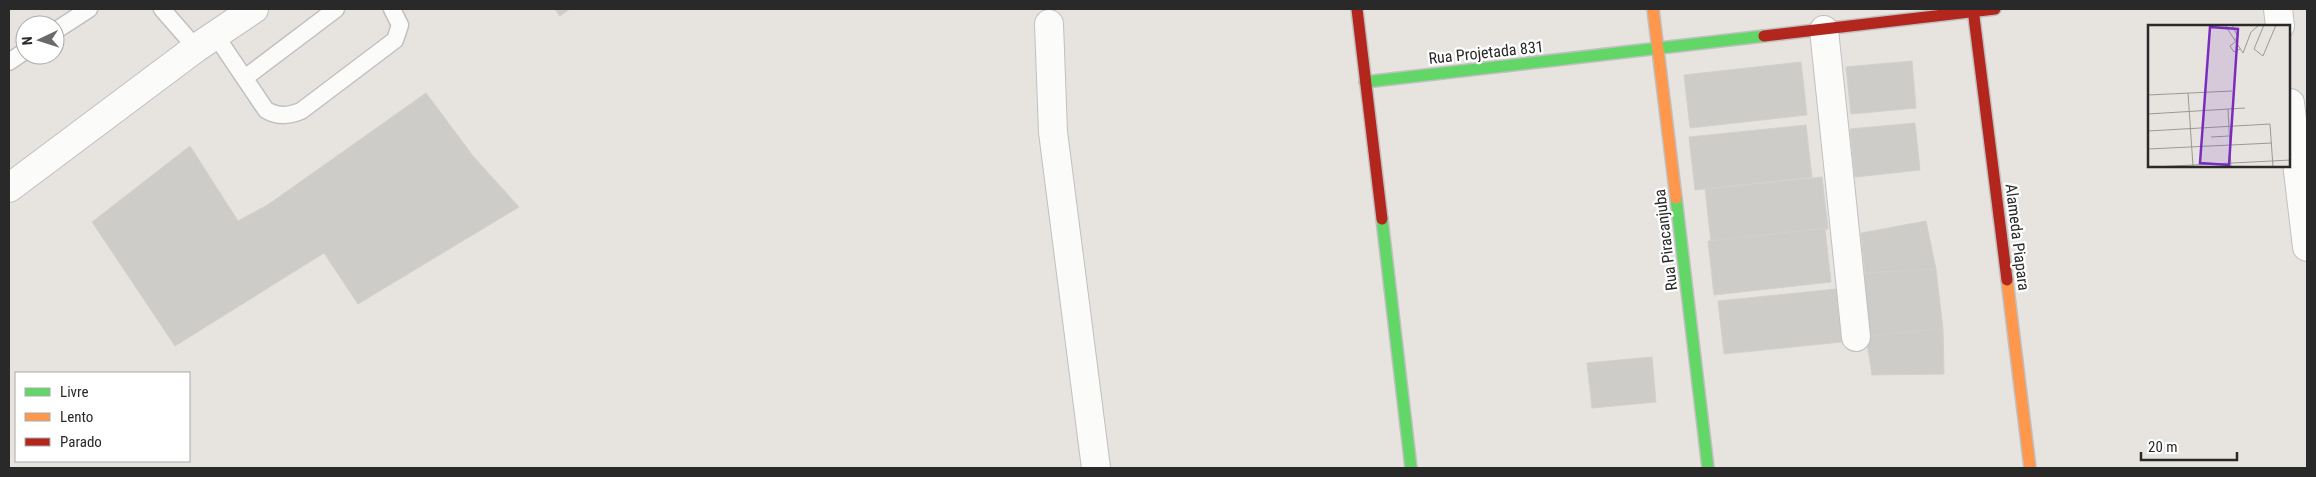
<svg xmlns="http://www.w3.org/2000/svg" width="2316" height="477" font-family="'Roboto Condensed',sans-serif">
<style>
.building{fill:#ceccc9;stroke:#d2d0cc}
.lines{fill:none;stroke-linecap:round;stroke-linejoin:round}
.lane-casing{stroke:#c1c0c0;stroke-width:19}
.street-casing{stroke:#c1c0c0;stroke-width:30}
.fast-casing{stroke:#c1c0c0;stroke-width:14}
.slow-casing{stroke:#c1c0c0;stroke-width:14}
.jam-casing{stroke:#c1c0c0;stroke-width:14}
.lane{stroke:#fbfbfa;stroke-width:16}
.street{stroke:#fbfbfa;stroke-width:28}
.fast{stroke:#63d668;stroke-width:11}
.slow{stroke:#ff974d;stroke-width:11}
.jam{stroke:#b3261e;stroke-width:11}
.labels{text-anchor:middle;stroke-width:4.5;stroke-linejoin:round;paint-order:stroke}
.street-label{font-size:16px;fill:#292929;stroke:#fff}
.inset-road{fill:none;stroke:#9b9997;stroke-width:1}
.view{fill:#7b2cbf;fill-opacity:0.15;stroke:#7b2cbf;stroke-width:2.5}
.inset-edge{fill:none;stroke:#292929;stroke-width:2.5}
</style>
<rect width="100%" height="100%" fill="#e7e4e0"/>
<g class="building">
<path d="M 555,9 L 570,9 L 560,16 Z"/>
<path d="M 1912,61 L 1916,108 L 1851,114 L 1846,67 Z"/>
<path d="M 1801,62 L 1807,115 L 1690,128 L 1684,75 Z"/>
<path d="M 426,93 L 473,156 L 519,207 L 358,304 L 324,253 L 175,346 L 92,222 L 190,146 L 238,221 L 269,204 Z"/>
<path d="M 1915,123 L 1920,170 L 1855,177 L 1850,129 Z"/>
<path d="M 1806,125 L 1812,177 L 1695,190 L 1689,137 Z"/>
<path d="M 1822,177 L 1828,229 L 1711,242 L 1705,189 Z"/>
<path d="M 1926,221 L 1936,269 L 1865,273 L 1861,233 Z"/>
<path d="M 1825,228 L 1831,282 L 1714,295 L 1708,241 Z"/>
<path d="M 1936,269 L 1943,329 L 1866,336 L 1865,273 Z"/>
<path d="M 1836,289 L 1842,342 L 1724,354 L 1718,301 Z"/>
<path d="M 1943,329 L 1944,374 L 1872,375 L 1866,336 Z"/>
<path d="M 1652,357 L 1656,402 L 1592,408 L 1587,363 Z"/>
</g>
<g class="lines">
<defs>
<g id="lane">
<path d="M 162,9 L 196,48"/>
<path d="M 55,31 L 89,9"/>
<path d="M 216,36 L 266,110 C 278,117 288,116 301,111 L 395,40 L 400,25 L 392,9"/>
<path d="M 9,62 L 25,51"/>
<path d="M 246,77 L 336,9"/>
</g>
<g id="street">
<path d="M 2278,9 L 2280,26"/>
<path d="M 1049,24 L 1053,132 L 1096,468"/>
<path d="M 1824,30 L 1856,337"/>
<path d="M 2290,103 L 2307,247"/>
<path d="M 9,188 L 196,48 L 254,9"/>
</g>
<g id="fast">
<path d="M 1365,82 L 1764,36"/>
<path d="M 1676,198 L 1708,468"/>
<path d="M 1382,219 L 1411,468"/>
</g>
<g id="slow">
<path d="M 1653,9 L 1676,198"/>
<path d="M 2007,280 L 2030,468"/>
</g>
<g id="jam">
<path d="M 1357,9 L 1382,219"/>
<path d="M 1973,9 L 2007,280"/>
<path d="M 1764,36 L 1995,9"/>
</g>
</defs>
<use href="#lane" class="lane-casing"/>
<use href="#street" class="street-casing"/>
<use href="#fast" class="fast-casing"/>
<use href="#slow" class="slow-casing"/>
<use href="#jam" class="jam-casing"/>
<use href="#lane" class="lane"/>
<use href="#street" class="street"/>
<use href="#fast" class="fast"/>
<use href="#slow" class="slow"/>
<use href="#jam" class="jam"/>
</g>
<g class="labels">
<g class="street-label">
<text transform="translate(1486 52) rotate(-6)" y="6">Rua Projetada 831</text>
<text transform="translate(2018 237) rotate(83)" y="6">Alameda Piapara</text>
<text transform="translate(1665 240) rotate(-97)" y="6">Rua Piracanjuba</text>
</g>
</g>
<g transform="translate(2148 25)">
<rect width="142" height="142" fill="#e7e4e0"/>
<path class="inset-road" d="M 77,0 L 95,28 L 103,7 L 111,0M 84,0 L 90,12 L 86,15M 116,0 L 106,24 L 115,31 L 128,0M 87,17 L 82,21 L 86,27 L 92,24M 40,68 L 45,141M 0,70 L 84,66M 80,84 L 83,142M 0,89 L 97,83M 0,106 L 122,99 L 125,142M 63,112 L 81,111M 0,124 L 124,118M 6,142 L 143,135"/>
<path class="view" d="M 62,2 L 90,4 L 81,140 L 52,138 Z"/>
<rect width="142" height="142" class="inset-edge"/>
</g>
<rect width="2316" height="477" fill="none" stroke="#292929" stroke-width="20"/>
<rect x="15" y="372" width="175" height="90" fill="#ffffff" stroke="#a9a9a9"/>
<rect x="25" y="388" width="25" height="8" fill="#63d668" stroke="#a9a9a9"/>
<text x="60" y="397" font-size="15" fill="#292929">Livre</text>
<rect x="25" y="413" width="25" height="8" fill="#ff974d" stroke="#a9a9a9"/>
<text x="60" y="422" font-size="15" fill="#292929">Lento</text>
<rect x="25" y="438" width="25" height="8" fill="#b3261e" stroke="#a9a9a9"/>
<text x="60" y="447" font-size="15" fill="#292929">Parado</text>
<g transform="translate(40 40) rotate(266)"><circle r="24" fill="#ffffff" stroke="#a9a9a9"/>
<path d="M0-4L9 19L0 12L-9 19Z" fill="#6c6a69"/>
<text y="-8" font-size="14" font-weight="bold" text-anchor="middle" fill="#292929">N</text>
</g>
<path d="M2141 452v8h96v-8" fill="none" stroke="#292929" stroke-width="2.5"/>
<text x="2148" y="452" font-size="15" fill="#292929" stroke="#ffffff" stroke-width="4" paint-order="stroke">20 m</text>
</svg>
